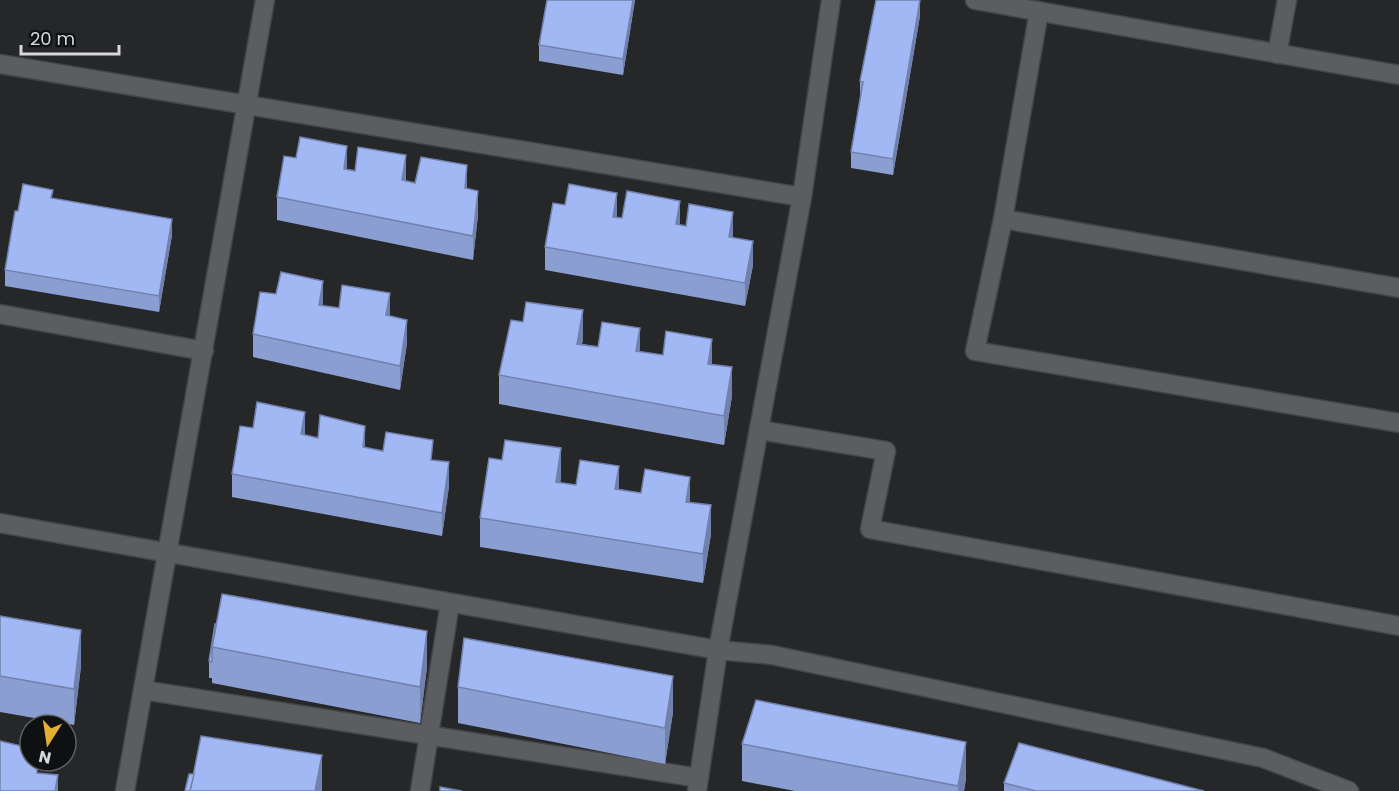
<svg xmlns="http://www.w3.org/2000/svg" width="1399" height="791" font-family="Poppins,sans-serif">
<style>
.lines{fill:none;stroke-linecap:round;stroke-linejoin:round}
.minor-casing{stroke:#434446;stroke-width:21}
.minor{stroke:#5c5d60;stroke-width:18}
.wall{fill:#8a9ed2}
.shaded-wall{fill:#7181ab}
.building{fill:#a1b8f4;stroke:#7181ab;stroke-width:1.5}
</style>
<rect width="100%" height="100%" fill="#262729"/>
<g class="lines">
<defs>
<g id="minor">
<path d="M 975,0 L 1399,75"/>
<path d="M 1039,11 L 1003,219 L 1399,288"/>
<path d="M 1277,54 L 1287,0"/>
<path d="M 0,64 L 802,197"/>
<path d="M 1003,219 L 975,351 L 1399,423"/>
<path d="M 0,314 L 204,351"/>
<path d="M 759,430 L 886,451 L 870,529 L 1399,626"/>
<path d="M 0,523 L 718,650 L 772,655 L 1263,758 L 1349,791"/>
<path d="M 143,690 L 699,778"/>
<path d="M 125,791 L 265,0"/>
<path d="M 420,791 L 450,603"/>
<path d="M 697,791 L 718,650 L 802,197 L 831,0"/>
</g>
</defs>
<use href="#minor" class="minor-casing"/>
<use href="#minor" class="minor"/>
</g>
<g class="wall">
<path d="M 635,0 L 623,75 L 539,61 L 539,45 Z"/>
<path d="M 920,16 L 893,175 L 851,168 L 851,152 L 860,98 L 860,81 Z"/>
<path d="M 347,169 L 406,178 L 406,181 L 415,183 L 467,189 L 478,215 L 473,260 L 277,220 L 277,197 Z"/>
<path d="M 53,198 L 172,235 L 159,312 L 5,286 L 5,270 L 18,211 Z"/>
<path d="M 565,205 L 617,217 L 680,225 L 733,235 L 733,238 L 753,265 L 745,306 L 545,270 L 545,247 Z"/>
<path d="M 323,306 L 390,316 L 407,343 L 400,390 L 253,357 L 253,334 Z"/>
<path d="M 583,339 L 582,344 L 640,352 L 712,364 L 732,396 L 724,445 L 499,404 L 499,375 Z"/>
<path d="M 253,428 L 305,435 L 433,461 L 449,486 L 442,536 L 232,497 L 232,474 Z"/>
<path d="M 561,477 L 560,483 L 619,489 L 690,502 L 711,534 L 703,583 L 480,547 L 480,518 Z"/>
<path d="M 0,616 L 81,666 L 74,725 L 0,712 Z"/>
<path d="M 215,624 L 427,667 L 420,723 L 212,683 L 212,678 L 209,678 L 209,661 Z"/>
<path d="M 458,687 L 673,712 L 665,764 L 458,723 Z"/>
<path d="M 742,744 L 966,778 L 964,791 L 795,791 L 742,781 Z"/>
<path d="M 1004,783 L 1204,791 L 1004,791 Z"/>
</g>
<g class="shaded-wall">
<path d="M 633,0 L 635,0 L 623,75 L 623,59 Z"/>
<path d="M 920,0 L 920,16 L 893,175 L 893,159 Z"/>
<path d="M 347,146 L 347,170 L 344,169 Z"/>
<path d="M 406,155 L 406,178 L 402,203 L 402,180 Z"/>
<path d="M 467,165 L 467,188 L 465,211 L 465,188 Z"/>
<path d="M 478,191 L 478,215 L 473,260 L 473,236 Z"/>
<path d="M 617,193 L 617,216 L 613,240 L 613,217 Z"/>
<path d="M 680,201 L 680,224 L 676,247 L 676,224 Z"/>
<path d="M 733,212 L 733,235 L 729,261 L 729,237 Z"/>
<path d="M 172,219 L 172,235 L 159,312 L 159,296 Z"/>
<path d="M 753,241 L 753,265 L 745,306 L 745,283 Z"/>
<path d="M 323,281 L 323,304 L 319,328 L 319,305 Z"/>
<path d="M 390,293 L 390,316 L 386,315 Z"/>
<path d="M 583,310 L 583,339 L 577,372 L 577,344 Z"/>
<path d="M 407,320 L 407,343 L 400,390 L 400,366 Z"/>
<path d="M 640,328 L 640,357 L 636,351 Z"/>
<path d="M 712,339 L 712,367 L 708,364 Z"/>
<path d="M 732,367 L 732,396 L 724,445 L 724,416 Z"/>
<path d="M 305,412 L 305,435 L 301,434 Z"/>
<path d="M 365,426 L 365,449 L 363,447 Z"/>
<path d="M 561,448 L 561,477 L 556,511 L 556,482 Z"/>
<path d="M 449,462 L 449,486 L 442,536 L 442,513 Z"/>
<path d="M 619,466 L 619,495 L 615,489 Z"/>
<path d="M 690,477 L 690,506 L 686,502 Z"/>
<path d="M 711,505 L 711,534 L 703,583 L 703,554 Z"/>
<path d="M 81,630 L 81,666 L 74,725 L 74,689 Z"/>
<path d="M 427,631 L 427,667 L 420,723 L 420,687 Z"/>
<path d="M 673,676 L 673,712 L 665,764 L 665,728 Z"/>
<path d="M 966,742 L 966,778 L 964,791 L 958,791 L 958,786 Z"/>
<path d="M 322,755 L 322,791 L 315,791 Z"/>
<path d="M 58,775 L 58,791 L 55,791 Z"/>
</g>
<g class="building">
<path d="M 547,0 L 633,0 L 623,59 L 539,45 Z"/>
<path d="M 876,0 L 920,0 L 893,159 L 851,152 L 863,82 L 860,81 Z"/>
<path d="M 300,137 L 347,146 L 344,169 L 355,171 L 358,147 L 406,155 L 402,180 L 415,183 L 421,157 L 467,165 L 465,188 L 478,191 L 473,236 L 277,197 L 284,156 L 296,158 Z"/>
<path d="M 23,184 L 53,190 L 51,198 L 172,219 L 159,296 L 5,270 L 15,211 L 18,211 Z"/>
<path d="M 569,184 L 617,193 L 613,217 L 622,218 L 627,191 L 680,201 L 676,224 L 686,226 L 689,204 L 733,212 L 729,237 L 753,241 L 745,283 L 545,247 L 553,203 L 565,205 Z"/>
<path d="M 281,272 L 323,281 L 319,305 L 339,308 L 342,285 L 390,293 L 386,315 L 407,320 L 400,366 L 253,334 L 260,292 L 276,294 Z"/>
<path d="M 526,302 L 583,310 L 577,344 L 598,347 L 602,322 L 640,328 L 636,351 L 663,355 L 666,331 L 712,339 L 708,364 L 732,367 L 724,416 L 499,375 L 511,320 L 523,322 Z"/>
<path d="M 257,402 L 305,412 L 301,434 L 318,438 L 320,415 L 365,426 L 363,447 L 383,451 L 386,432 L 433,440 L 431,460 L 449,462 L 442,513 L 232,474 L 240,426 L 253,428 Z"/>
<path d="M 505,440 L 561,448 L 556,482 L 576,485 L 580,460 L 619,466 L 615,489 L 641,493 L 645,469 L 690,477 L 686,502 L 711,505 L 703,554 L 480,518 L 489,458 L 502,460 Z"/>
<path d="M 222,594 L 427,631 L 420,687 L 212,647 Z"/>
<path d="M 0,616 L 81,630 L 74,689 L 0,676 Z"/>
<path d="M 215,624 L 216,625 L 212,647 L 212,662 L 209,661 Z"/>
<path d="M 464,638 L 673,676 L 665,728 L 458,687 Z"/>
<path d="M 756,700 L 966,742 L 958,786 L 742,744 Z"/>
<path d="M 201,736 L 322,755 L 315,791 L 190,791 Z"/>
<path d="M 0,741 L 30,748 L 30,761 L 37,761 L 37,773 L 58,775 L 55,791 L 0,791 Z"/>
<path d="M 1019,743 L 1204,791 L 1036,791 L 1004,783 Z"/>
<path d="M 189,774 L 194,774 L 190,791 L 185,791 Z"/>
<path d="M 440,787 L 462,791 L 440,791 Z"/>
</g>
<g transform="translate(48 743) rotate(192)"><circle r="28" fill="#0f1011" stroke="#5f6061" stroke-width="1.5"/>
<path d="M0-4.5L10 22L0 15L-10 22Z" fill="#e4ae35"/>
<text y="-9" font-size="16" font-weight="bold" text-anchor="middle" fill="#d7d8da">N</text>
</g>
<path d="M21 45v9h98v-9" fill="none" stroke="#d7d8da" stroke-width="3"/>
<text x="30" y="45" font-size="18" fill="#d7d8da" stroke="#0f1011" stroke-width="4.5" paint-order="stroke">20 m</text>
</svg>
